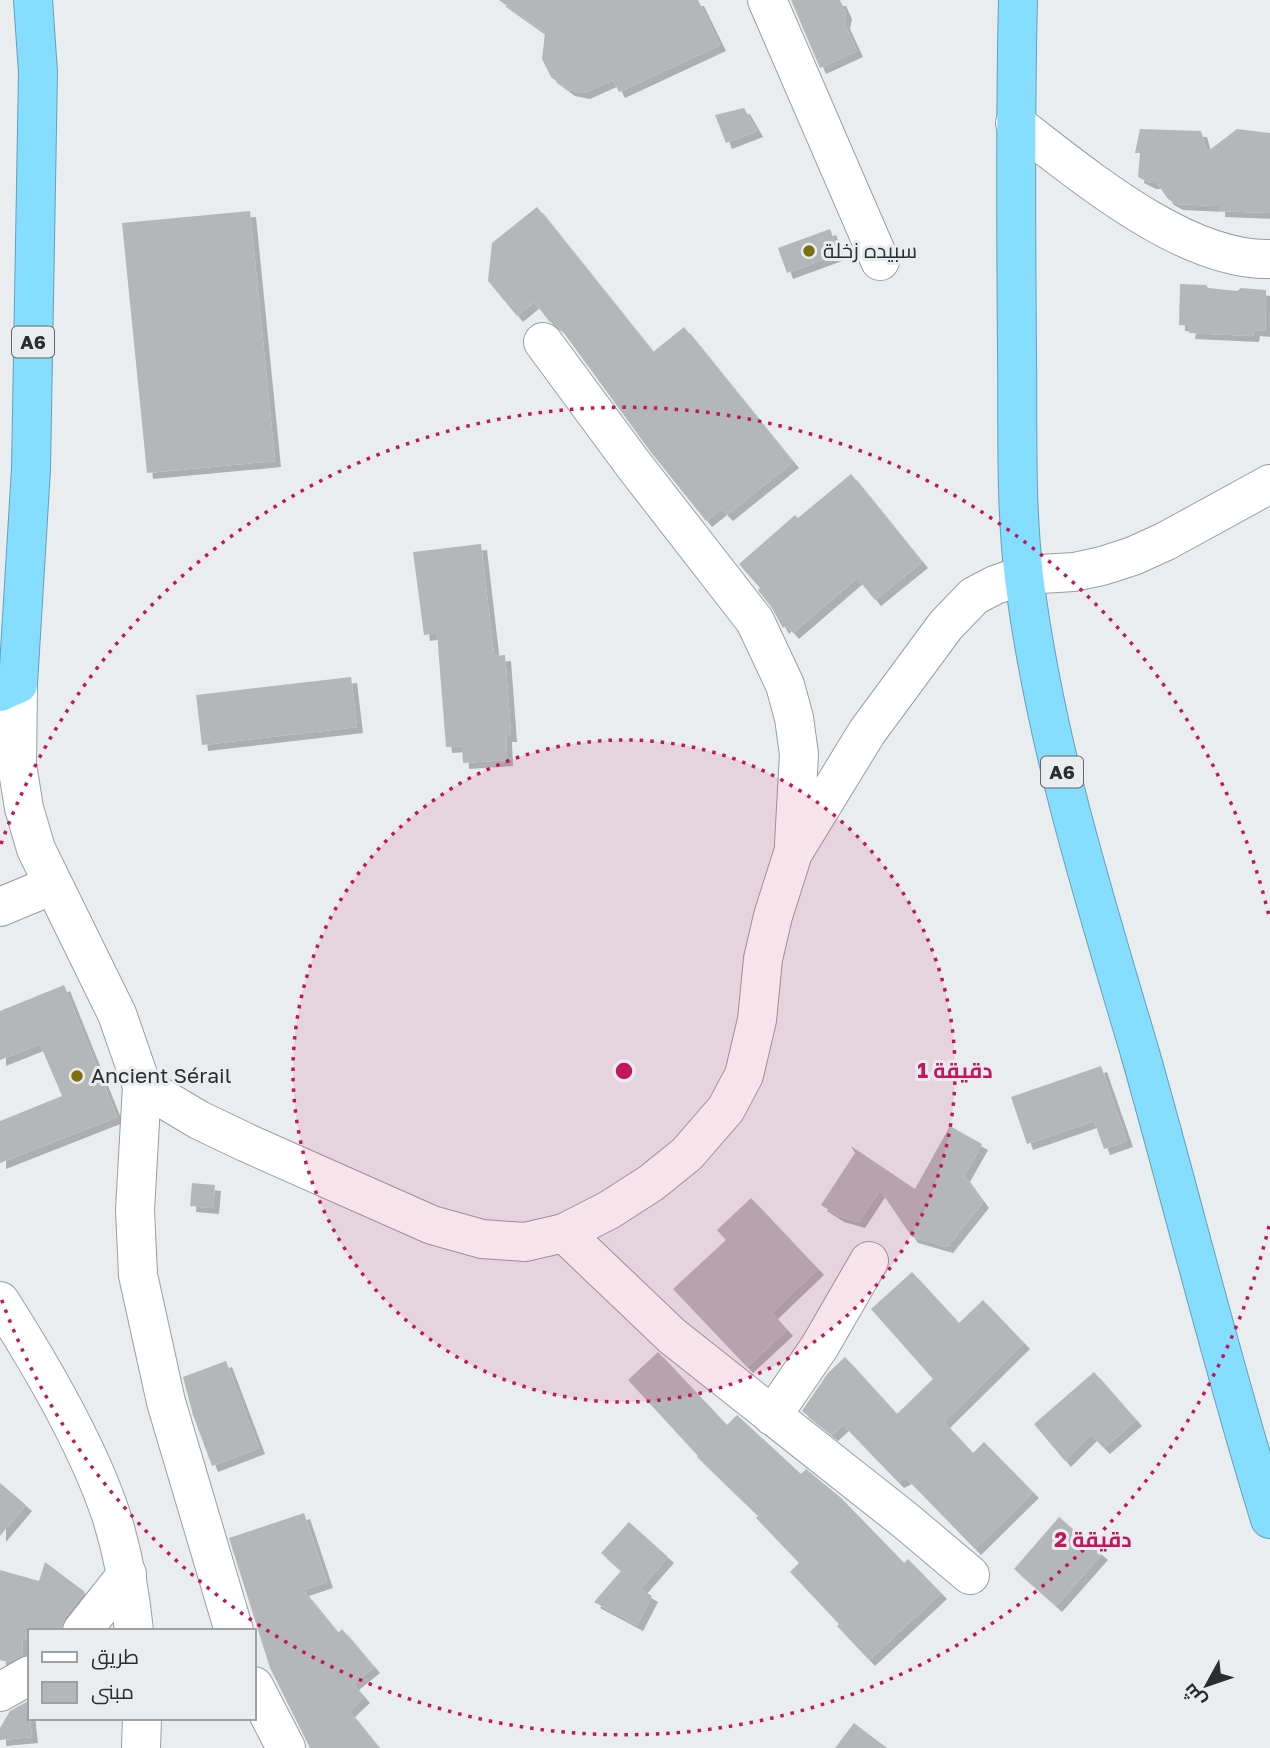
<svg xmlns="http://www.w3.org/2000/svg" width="1270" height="1748" font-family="'Golos Text',Cairo,sans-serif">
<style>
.building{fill:#b4b7b8;filter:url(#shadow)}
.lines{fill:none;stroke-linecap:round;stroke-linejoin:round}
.minor-casing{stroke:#9b9ea0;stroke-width:40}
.highway-casing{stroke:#66a0b6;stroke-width:40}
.minor{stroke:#fff;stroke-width:38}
.highway{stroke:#85deff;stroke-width:38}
.ring{fill:none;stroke:#c2185b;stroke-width:3.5;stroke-dasharray:3.5 7}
.poi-dot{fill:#7c6f0d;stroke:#eaedef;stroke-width:2.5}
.labels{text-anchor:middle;stroke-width:6;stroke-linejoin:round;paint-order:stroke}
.shield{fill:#eaedef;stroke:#656767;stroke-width:2}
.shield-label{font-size:19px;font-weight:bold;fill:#2c2d2d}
.poi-label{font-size:21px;fill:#2c2d2d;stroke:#eaedef;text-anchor:start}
.centre{fill:#c2185b;stroke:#eaedef;stroke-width:3.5}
.ring-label{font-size:21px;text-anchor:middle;font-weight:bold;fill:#c2185b;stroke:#eaedef;stroke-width:6;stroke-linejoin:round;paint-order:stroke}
</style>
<defs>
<filter id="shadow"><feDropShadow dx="6" dy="6" stdDeviation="0" flood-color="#0004"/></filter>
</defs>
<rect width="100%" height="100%" fill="#eaedef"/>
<g class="building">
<path d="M 499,0 L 698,0 L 720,45 L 619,92 L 613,80 L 584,93 L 569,90 L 551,77 L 542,59 L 545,33 Z"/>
<path d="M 791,0 L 840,0 L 846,13 L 844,23 L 857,51 L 820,68 Z"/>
<path d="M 744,108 L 757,131 L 726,143 L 715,115 Z"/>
<path d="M 1140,129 L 1201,131 L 1207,152 L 1237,129 L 1270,133 L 1270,213 L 1219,211 L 1219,206 L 1177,204 L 1168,199 L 1157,183 L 1150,183 L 1138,177 L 1140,153 L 1135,153 Z"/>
<path d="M 537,207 L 653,352 L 684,327 L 793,462 L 727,515 L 721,509 L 706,521 L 650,451 L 561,329 L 549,321 L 534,302 L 517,316 L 488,281 L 492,243 Z"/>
<path d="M 250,211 L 275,461 L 147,473 L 122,223 Z"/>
<path d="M 830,229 L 839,254 L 787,273 L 778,248 Z"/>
<path d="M 1180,284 L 1206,285 L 1208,288 L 1237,291 L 1241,288 L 1266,290 L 1265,331 L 1254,330 L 1253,336 L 1189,333 L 1190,326 L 1179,325 Z"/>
<path d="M 851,474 L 922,562 L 875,600 L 857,578 L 793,633 L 786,625 L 783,628 L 772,608 L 758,590 L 760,588 L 739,564 L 795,515 L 798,518 Z"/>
<path d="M 481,544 L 494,656 L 505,655 L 511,736 L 506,736 L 507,760 L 463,763 L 462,746 L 446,747 L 437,633 L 424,635 L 413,552 Z"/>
<path d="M 351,677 L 357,727 L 202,745 L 196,695 Z"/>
<path d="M 64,985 L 117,1117 L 0,1163 L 0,1121 L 62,1096 L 40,1044 L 0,1060 L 0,1011 Z"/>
<path d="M 1101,1066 L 1127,1141 L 1104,1149 L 1094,1121 L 1027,1144 L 1011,1097 Z"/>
<path d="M 950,1126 L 982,1144 L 964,1176 L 983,1202 L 947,1247 L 912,1237 L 880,1190 L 859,1222 L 838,1216 L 821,1205 L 855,1153 L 851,1146 L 915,1189 Z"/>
<path d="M 192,1183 L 215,1185 L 213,1208 L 190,1206 Z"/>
<path d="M 751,1198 L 818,1269 L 772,1313 L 787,1330 L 747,1367 L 673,1289 L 726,1240 L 717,1230 Z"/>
<path d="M 912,1272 L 959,1323 L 983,1300 L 1024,1343 L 944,1422 L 973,1453 L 984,1442 L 1033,1492 L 975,1549 L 906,1478 L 898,1482 L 843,1425 L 832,1435 L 802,1411 L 828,1373 L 845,1357 L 897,1414 L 933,1379 L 871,1309 Z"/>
<path d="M 658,1352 L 727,1425 L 737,1415 L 801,1474 L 806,1469 L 840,1497 L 904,1563 L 908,1559 L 941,1593 L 869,1660 L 837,1626 L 839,1624 L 790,1572 L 799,1563 L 756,1518 L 758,1516 L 697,1457 L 698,1456 L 628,1380 Z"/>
<path d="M 226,1361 L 259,1448 L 212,1466 L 193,1415 L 183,1377 Z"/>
<path d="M 1094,1372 L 1136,1420 L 1104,1448 L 1091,1435 L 1065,1461 L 1034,1424 Z"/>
<path d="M 0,1483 L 26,1505 L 0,1536 Z"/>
<path d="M 304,1513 L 327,1582 L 303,1590 L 338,1633 L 342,1629 L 374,1667 L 353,1684 L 364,1697 L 349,1711 L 379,1748 L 310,1748 L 270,1668 L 229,1538 Z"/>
<path d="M 1059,1517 L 1102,1554 L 1056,1606 L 1014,1569 Z"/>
<path d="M 629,1522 L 668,1557 L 640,1589 L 652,1596 L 637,1625 L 594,1602 L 621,1571 L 601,1553 Z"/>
<path d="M 45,1562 L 85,1592 L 65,1617 L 61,1631 L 30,1631 L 30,1641 L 22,1638 L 23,1655 L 8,1662 L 0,1660 L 0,1570 L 39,1581 Z"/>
<path d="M 28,1701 L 32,1737 L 0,1740 L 0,1728 L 10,1711 Z"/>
<path d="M 854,1723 L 887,1748 L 835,1748 Z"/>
</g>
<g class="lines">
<defs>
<g id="minor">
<path d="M 767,0 L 880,261"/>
<path d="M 1015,123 C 1081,173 1183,261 1270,259"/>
<path d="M 543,342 L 633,464 L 755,621 L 785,685 L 794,718 L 799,754 L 794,844"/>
<path d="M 18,684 L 17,765 L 24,808 L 36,849 L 117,1014 L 142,1086 L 135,1210 L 138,1275 L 166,1402 L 234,1631"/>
<path d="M 0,907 L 53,885"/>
<path d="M 142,1086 L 199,1120 L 247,1143 L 432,1225 L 482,1239 L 525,1242 L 564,1233 L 609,1210 L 651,1183 L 687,1154 L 726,1109 L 744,1075 L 757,1020 L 763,959 L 773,916 L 793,853 L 867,732 L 946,625 L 974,596 L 995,585 L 1024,575 L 1074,572 L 1102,566 L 1133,556 L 1166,541 L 1270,484"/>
<path d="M 564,1233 L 672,1336 L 906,1521 L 970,1575"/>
<path d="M 0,1301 C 41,1365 87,1443 111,1515 C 123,1553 130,1591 134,1631"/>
<path d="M 772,1416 L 820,1346 L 869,1261"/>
<path d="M 82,1631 L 127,1574"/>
<path d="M 254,1686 L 286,1748"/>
<path d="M 0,1692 L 30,1675"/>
<path d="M 141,1748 L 142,1718"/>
</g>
<g id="highway">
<path d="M 1018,0 C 1015,117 1016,234 1017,351 C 1018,426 1015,502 1024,577 C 1044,739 1094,897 1140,1053 C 1184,1208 1222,1365 1270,1519"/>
<path d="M 0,692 L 18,684 L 31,469 L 38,72 L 33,0"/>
</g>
</defs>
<use href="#minor" class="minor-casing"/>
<use href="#highway" class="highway-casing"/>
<use href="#minor" class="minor"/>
<use href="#highway" class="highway"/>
</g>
<circle cx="624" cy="1071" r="331" fill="#c2185b" fill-opacity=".12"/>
<g class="ring">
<circle cx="624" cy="1071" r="331"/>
<path d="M1269 1226A663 663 0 0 1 1 1298M1 844A663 663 0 0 1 1269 916"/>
</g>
<g class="poi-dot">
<circle cx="809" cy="251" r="7"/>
<circle cx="77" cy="1076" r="7"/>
</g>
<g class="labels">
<g class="shield">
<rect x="12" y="326.5" width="42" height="31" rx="5"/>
<rect x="1041" y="756.5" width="42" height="31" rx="5"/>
</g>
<g class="shield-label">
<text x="33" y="349">A6</text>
<text x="1062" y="779">A6</text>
</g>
<g class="poi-label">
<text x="823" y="258">سبيده زخلة</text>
<text x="91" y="1083">Ancient Sérail</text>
</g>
</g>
<circle cx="624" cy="1071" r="10" class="centre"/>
<g class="ring-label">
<text x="955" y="1078">1 دقيقة</text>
<text x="1093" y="1547">2 دقيقة</text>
</g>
<rect x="28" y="1629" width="228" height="91" fill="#eaedef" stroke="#9ea0a1" stroke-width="2"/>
<rect x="42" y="1652" width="35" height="10" fill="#ffffff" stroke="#9ea0a1" stroke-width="2"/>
<text x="91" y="1664" font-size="21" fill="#2c2d2d">طريق</text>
<rect x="42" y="1682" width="35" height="21" fill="#b4b7b8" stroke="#9ea0a1" stroke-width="2"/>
<text x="91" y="1699" font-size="21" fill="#2c2d2d">مبنى</text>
<g transform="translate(1207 1685) rotate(230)" stroke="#eaedef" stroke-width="5" paint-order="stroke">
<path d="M0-5L12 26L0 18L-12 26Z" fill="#2c2d2d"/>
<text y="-10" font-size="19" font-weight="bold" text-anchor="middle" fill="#2c2d2d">ش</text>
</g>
</svg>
